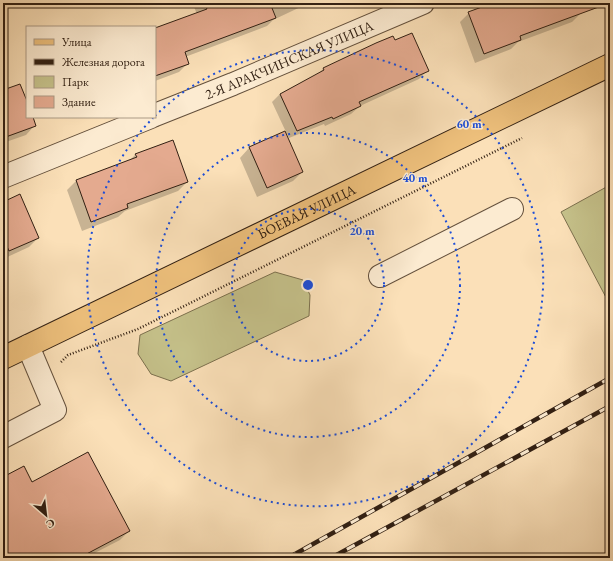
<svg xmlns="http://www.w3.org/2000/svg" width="613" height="561" font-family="'EB Garamond',serif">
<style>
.green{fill:#c5c18a;stroke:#7c704e}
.shadow{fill:#0003}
.building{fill:#e4aa8f;stroke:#322013}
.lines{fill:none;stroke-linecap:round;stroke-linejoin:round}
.minor-casing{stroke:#64503c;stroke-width:24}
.major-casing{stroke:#322013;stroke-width:24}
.path{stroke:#322013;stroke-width:2.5;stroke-dasharray:1 2;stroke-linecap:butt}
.minor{stroke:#fcebd1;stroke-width:22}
.major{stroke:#eec07c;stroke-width:22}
.rail-casing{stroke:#322013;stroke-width:4.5}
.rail{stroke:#fcebd1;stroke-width:3;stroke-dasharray:9;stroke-linecap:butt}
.ring{fill:none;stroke:#1d4ed8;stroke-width:2;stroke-dasharray:2 4}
.labels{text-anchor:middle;stroke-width:3;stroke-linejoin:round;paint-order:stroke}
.street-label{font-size:14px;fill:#322013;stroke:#fcebd1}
.centre{fill:#1d4ed8;stroke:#fcebd1;stroke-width:2}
.ring-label{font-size:12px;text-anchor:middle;font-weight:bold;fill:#1d4ed8;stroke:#fcebd1;stroke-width:3;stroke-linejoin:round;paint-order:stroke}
</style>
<rect width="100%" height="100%" fill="#fbe0b8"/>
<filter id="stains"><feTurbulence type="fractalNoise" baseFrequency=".005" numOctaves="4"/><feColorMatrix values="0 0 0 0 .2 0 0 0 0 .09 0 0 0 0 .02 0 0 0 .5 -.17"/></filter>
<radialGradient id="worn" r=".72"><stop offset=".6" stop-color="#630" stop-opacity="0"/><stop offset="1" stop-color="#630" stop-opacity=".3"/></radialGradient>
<g class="green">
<path d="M 610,185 L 610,305 L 561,212 Z"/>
<path d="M 275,272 L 303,280 L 310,295 L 309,316 L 171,381 L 151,374 L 138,354 L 140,335 Z"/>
</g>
<g class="shadow">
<path d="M 199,3 L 309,3 L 273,20 L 267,26 L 185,57 L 188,63 L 179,72 L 155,81 L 155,29 L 197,14 L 194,7 Z"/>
<path d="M 496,3 L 577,3 L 581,13 L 572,22 L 518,42 L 511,49 L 475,63 L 460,22 L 469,13 Z"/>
<path d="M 395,42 L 427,71 L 419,79 L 360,106 L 351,114 L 325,126 L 324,124 L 289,138 L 287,134 L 286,135 L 302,172 L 293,181 L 257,197 L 240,158 L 249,148 L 286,132 L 272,102 L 280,94 L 318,74 L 324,68 Z"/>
<path d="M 3,91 L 27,104 L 27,117 L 32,117 L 35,125 L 26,135 L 3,143 Z"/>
<path d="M 136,154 L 187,182 L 178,191 L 125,211 L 118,217 L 82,231 L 67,190 L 76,181 L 129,161 Z"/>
<path d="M 3,203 L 38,238 L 29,247 L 3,259 Z"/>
<path d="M 3,478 L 32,483 L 129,531 L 120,540 L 85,558 L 3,558 Z"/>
</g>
<g class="building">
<path d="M 204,3 L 270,3 L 276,18 L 185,52 L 189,64 L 155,76 L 155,28 L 207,9 Z"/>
<path d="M 493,3 L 603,3 L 604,5 L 520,36 L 521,40 L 484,54 L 468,12 Z"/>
<path d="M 412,33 L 429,71 L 359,102 L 361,106 L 333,119 L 332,117 L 297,131 L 280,94 L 324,70 L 323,68 L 376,43 L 393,36 L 395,40 Z"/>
<path d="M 20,84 L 27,101 L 27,117 L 33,117 L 36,126 L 3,138 L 3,90 Z"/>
<path d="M 285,131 L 303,172 L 267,188 L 249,147 Z"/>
<path d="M 173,140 L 188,182 L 127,204 L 128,208 L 91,222 L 76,180 L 137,157 L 135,154 Z"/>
<path d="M 20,194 L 39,238 L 9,251 L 3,237 L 3,202 Z"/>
<path d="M 88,452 L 130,531 L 79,558 L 9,558 L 3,547 L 3,477 L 24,466 L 32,482 Z"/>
</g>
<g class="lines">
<defs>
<g id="minor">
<path id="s1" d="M 155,115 L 233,84 L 423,3"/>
<path d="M 3,177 L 151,117"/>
<path d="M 380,276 L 512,209"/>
<path d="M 3,437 L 55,410 L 28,346"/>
</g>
<g id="major">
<path id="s2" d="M 3,358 L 610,65"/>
</g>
</defs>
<use href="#minor" class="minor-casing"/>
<use href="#major" class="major-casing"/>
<path class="path" d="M 61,362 L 68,355 L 138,329 L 522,138"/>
<use href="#minor" class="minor"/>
<use href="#major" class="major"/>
<defs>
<g id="rail">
<path d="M 288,558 L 610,378"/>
<path d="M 331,558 L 610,406"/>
</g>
</defs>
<use href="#rail" class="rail-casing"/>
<use href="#rail" class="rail"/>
</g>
<g class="ring">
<circle cx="308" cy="285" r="76"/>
<circle cx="308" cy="285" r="152"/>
<path d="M155 116A228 228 0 1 1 153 118"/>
</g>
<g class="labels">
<g class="street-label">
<text dy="5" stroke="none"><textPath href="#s1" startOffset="145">2-Я АРАКЧИНСКАЯ УЛИЦА</textPath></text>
<text dy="5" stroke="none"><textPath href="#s2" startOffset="337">БОЕВАЯ УЛИЦА</textPath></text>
</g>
</g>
<circle cx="308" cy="285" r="6" class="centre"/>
<g class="ring-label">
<text x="469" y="128">60 m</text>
<text x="415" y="182">40 m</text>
<text x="362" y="235">20 m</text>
</g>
<rect width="613" height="561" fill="none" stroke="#fbe0b8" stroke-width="16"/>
<rect x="4" y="4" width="605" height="553" fill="none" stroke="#322013" stroke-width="2"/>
<rect x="8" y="8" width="597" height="545" fill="none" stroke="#322013"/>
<rect x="26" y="26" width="130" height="92" fill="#fcebd1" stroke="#ab9a85"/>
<rect x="34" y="39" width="20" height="6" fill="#eec07c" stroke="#ab9a85"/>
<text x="62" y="46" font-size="12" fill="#322013">Улица</text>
<rect x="34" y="59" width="20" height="6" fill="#322013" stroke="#ab9a85"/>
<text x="62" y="66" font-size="12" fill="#322013">Железная дорога</text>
<rect x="34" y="76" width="20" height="12" fill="#c5c18a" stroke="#ab9a85"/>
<text x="62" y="86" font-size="12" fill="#322013">Парк</text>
<rect x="34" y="96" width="20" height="12" fill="#e4aa8f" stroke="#ab9a85"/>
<text x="62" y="106" font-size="12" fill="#322013">Здание</text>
<g transform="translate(46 515) rotate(152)" stroke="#fcebd1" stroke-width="3" paint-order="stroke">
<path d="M0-3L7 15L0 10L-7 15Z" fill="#322013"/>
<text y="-6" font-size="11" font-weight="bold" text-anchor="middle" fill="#322013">С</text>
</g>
<rect width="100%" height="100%" filter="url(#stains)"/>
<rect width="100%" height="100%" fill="url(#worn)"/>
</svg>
